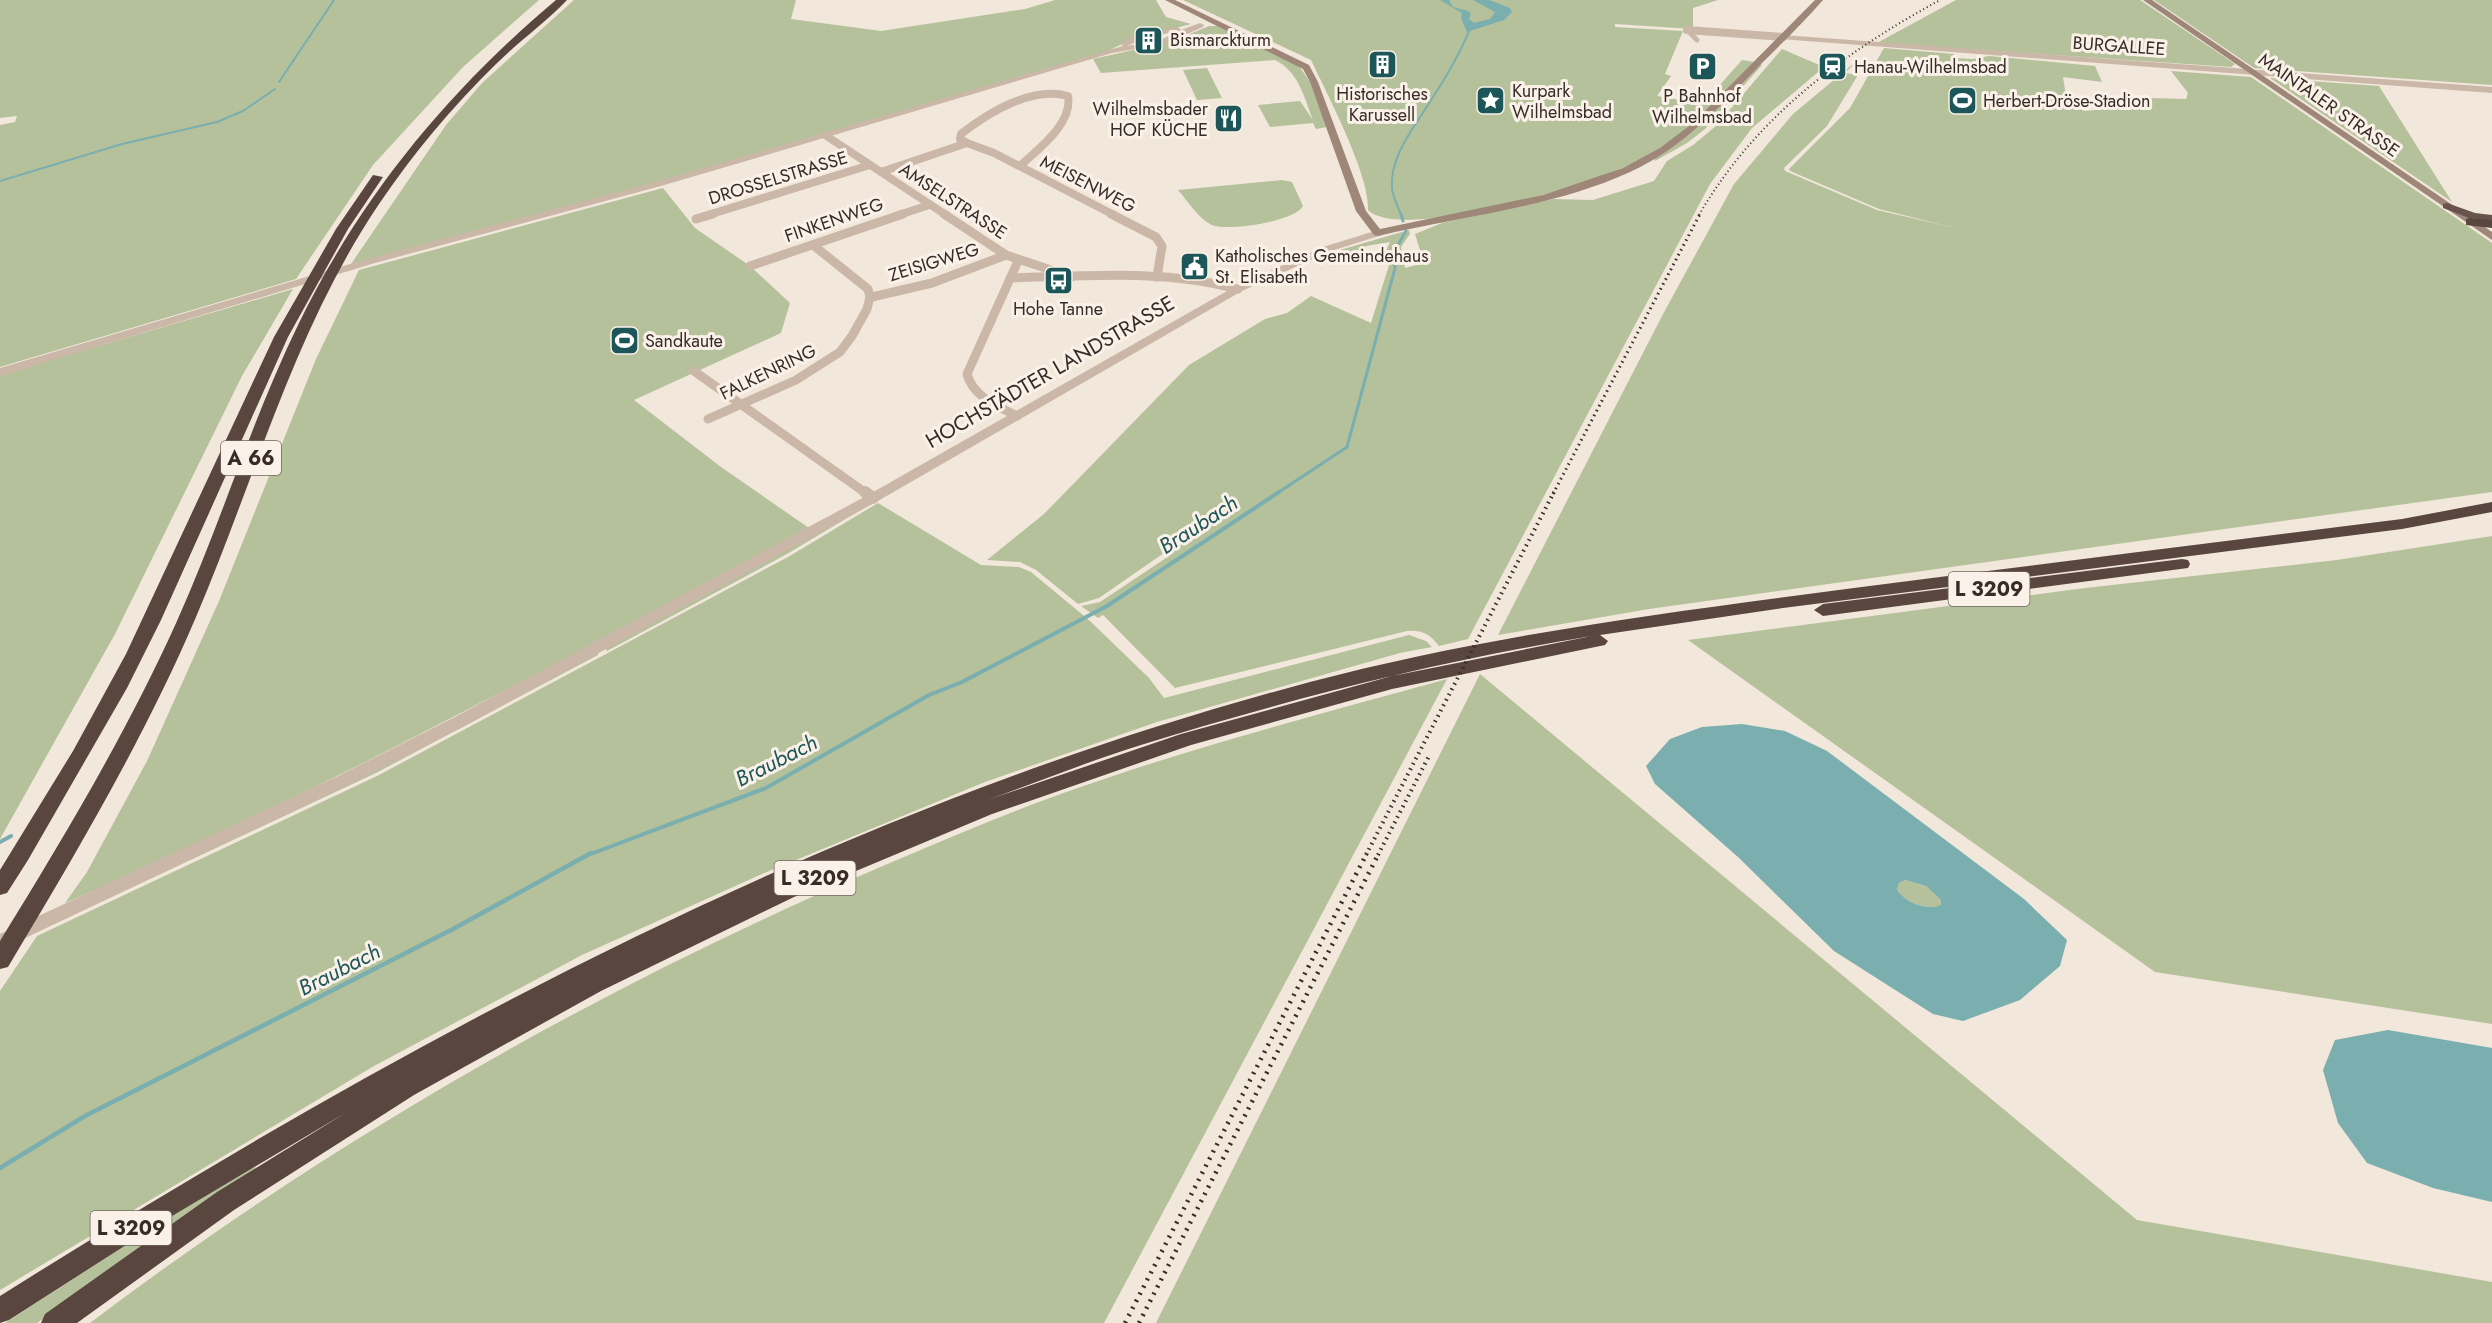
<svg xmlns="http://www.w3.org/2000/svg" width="2492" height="1323" font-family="Jost,sans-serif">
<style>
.green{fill:#b5c19b}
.water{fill:#7aaeaf;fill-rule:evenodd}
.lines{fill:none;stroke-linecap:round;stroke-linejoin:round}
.stream-far3{stroke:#7aaeaf;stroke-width:2}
.stream-far2{stroke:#7aaeaf;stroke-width:3}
.stream-far1{stroke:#7aaeaf;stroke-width:4}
.stream{stroke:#7aaeaf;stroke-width:4.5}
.pedestrian{stroke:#cab7a7;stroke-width:5}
.minor-far2{stroke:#cab7a7;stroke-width:8}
.minor-far1{stroke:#cab7a7;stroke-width:9}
.minor{stroke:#cab7a7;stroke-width:12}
.tertiary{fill:#cab7a7;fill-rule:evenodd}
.secondary{fill:#9e8679;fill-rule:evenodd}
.trunk{fill:#68544c;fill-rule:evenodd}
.motorway{fill:#58463f;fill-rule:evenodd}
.rail-far3{stroke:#372c28;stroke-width:2;stroke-dasharray:1 3;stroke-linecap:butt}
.rail-far2{stroke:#372c28;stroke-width:3;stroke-dasharray:1.5 4;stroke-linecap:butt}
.rail-far1{stroke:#372c28;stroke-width:4;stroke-dasharray:1.5 4.5;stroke-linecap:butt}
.rail{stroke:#372c28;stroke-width:4.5;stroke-dasharray:2 6;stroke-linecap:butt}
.labels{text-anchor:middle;stroke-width:6;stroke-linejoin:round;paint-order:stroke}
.far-poi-label{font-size:18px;fill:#372c28;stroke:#faf1e8;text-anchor:start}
.far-street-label{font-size:18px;fill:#372c28;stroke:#faf1e8}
.shield{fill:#faf1e8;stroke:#726762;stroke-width:1.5}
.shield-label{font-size:20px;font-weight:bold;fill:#372c28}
.street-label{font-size:21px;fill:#372c28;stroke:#faf1e8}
.water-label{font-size:22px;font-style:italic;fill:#1d5659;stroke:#faf1e8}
</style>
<rect width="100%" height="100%" fill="#f2e7db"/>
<g class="green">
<path d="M 0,0 L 539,0 L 463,67 L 373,165 L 296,279 L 0,367 L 0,125 L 15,122 L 17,116 L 0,118 Z"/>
<path d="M 574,0 L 796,0 L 791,19 L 881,31 L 1025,9 L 1055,0 L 1156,0 L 1166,17 L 1191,24 L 1132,39 L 1108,51 L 657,182 L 351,264 L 446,125 L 482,83 Z"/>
<path d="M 1183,0 L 1718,0 L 1693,8 L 1693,29 L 1615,24 L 1615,27 L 1683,31 L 1665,74 L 1671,76 L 1657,96 L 1703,104 L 1742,60 L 1754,62 C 1720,96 1690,132 1648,156 C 1607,180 1402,244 1368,210 C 1370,175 1327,94 1311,60 Z"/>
<path d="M 1956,0 L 2140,0 L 2235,64 L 2231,67 L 1877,43 Z"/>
<path d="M 2154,0 L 2492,0 L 2492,85 L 2254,68 Z"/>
<path d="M 1209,26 L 1218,26 L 1299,66 L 1310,82 L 1327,127 L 1316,129 L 1313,123 L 1270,127 L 1258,105 L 1300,101 L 1313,120 C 1304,97 1299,72 1275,60 L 1101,73 L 1093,59 L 1173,41 Z"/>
<path d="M 1884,48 L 1954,54 L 1955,58 L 1973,59 L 1989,56 L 2095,66 L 2102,82 L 2063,77 L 2066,96 L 2072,107 L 2085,111 L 2114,108 L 2117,97 L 2186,99 L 2188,93 L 2171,71 L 2251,77 L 2492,243 L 2492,492 L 1649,609 L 1498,635 L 1662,316 L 1734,184 L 1793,114 L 1859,59 L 1845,73 L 1858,75 L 1827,126 L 1784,168 L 1785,171 L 1877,210 L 1951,227 L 1879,209 L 1790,171 L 1789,169 L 1850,108 Z"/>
<path d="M 1782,49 L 1824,67 L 1752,128 L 1710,184 L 1468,639 L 1439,646 C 1430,634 1422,630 1407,631 L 1175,688 L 1103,615 L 1098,618 L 1081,606 L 1100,602 L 1169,556 L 1164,553 L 1099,598 L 1078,604 L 1036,570 L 1020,562 L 987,560 L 1044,514 L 1189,365 L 1265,319 L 1287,313 L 1311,296 L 1371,323 L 1389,265 L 1385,253 L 1390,242 L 1366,246 L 1349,261 L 1333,252 L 1409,230 L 1410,234 L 1401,247 L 1405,268 L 1424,263 L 1415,234 L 1442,223 L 1553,199 L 1593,200 L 1654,181 L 1667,161 L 1693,145 L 1716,126 Z"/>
<path d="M 1759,64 L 1762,65 L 1705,129 L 1687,143 L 1655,161 L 1654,158 C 1695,133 1726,99 1759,64 Z"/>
<path d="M 1207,68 L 1222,98 L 1197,100 L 1183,70 Z"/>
<path d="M 2270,78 L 2379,86 L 2452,202 Z"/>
<path d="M 1282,180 L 1292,182 L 1303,206 C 1296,221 1224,233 1210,224 C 1198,218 1187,200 1178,190 Z"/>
<path d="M 663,188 L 695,228 L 750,266 L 790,303 L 781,333 L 634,400 L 721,467 L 809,528 C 565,659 320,793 65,903 L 87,872 L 147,761 L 219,601 L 316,359 L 359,270 Z"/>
<path d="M 293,289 L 242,376 L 115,634 L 0,839 L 0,375 Z"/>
<path d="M 878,503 L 981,565 L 1019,567 L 1031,572 L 1089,620 L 1149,678 L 1164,698 L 1409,635 L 1426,641 L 1432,647 L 1400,653 L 1157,722 L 985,782 L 762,874 L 582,955 L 374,1066 L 0,1290 L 0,991 L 37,936 L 377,776 L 788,557 Z"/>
<path d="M 867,506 L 787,554 L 607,651 L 605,648 Z"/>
<path d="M 2492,536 L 2492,1024 L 2155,972 L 1688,640 L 2085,588 L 2337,560 Z"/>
<path d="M 598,652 L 598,655 L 376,773 L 56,923 L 56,921 Z"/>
<path d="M 1480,674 L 2137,1220 L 2492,1282 L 2492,1323 L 1156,1323 Z"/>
<path d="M 1447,679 L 1104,1323 L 90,1323 C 333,1139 598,988 878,868 C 934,844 990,820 1047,799 C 1178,751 1313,716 1447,679 Z"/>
<path d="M 1905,880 L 1926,886 L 1941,900 L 1941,905 C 1926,911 1904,902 1897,889 L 1899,883 Z"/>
<path d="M 257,1167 L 37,1323 L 5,1323 L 244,1169 Z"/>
</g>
<g class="water">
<path d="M 1440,0 L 1449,0 L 1453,7 L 1468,11 L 1471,14 L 1469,19 L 1474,23 L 1490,19 L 1495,12 L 1473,0 L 1489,0 L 1510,8 L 1512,12 L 1504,20 L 1467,32 L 1461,18 L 1462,13 Z"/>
<path d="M 1742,724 L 1785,731 L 1827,751 L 2024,899 L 2067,940 L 2060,966 L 2020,1000 L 1963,1021 L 1933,1014 L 1834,951 L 1738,857 L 1655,784 L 1646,766 L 1670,739 L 1702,727 ZM 1905,880 L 1926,886 L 1941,900 L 1941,905 C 1926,911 1904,902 1897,889 L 1899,883 Z"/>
<path d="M 2388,1030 L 2492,1048 L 2492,1202 L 2433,1188 L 2367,1163 L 2338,1123 L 2323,1070 L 2335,1040 Z"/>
</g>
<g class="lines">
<g class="stream-far3">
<path d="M 279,82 L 334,0"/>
<path d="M 0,181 L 122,144 L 217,122 L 243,111 L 275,89"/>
<path d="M 1401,215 C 1398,207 1393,197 1392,189 C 1389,155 1417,124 1433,97 C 1445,79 1463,48 1470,28"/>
</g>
<g class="stream-far2">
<path d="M 1401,214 L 1403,221"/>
<path d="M 1276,494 L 1347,447 L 1395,268 L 1393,254 L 1406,231"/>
</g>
<g class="stream-far1">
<path d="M 0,842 L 11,836"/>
<path d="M 588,855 L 766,788 L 929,695 L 962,682 L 1107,606 L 1279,492"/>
</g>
<path class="stream" d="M 0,1168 L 85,1116 L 453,929 L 591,853"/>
<path class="pedestrian" d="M 1687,30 L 1697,40"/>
<g class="minor-far2">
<path d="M 1687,30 L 1783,37"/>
<path d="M 825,135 L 946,215"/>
<path d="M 967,143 L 994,153 L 1114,215"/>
<path d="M 881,172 L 967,143 L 960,139 L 961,134 C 989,112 1032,86 1068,96 C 1073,124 1038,149 1020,166"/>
<path d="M 708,215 L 870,165"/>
<path d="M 899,215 L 929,205"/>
</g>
<g class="minor-far1">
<path d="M 944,214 L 1006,255 L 1072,277"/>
<path d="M 1111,214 L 1156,237 L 1162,246 L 1157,277"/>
<path d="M 696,219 L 713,214"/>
<path d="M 750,266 L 903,214"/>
<path d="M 1010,278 C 1087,276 1163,269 1238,289"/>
<path d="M 872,297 L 932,283 L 1006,255"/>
<path d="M 694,371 L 867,494"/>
<path d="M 1017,416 C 998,406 973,397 967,374 L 1018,261"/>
<path d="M 708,419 L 796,380 L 840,352 L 852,336 L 867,309 L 870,297 L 868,289 L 813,245"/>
</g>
<path class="minor" d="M 865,492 L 873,498"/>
<g class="tertiary">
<path d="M 1200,23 L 1204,25 L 1203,27 L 1165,44 L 1112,53 L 661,186 L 375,263 L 0,376 L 0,368 L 367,259 L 655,182 L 1123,46 L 1120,44 L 1121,42 L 1140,34 L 1178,27 L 1181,30 ZM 1178,31 L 1180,31 L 1160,40 L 1127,46 L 1145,38 Z"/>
<path d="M 1783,35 L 2492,87 L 2492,93 L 1780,39 L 1779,37 Z"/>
<path d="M 1378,230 L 1383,233 L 1382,235 L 1331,251 L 1242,291 L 878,501 L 465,726 L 350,784 L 0,950 L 0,934 L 338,776 L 453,718 L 868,495 L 1234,287 L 1323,247 Z"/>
</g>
<g class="secondary">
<path d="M 1165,0 L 1175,0 L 1309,65 L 1318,82 L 1366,211 L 1380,229 L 1543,195 L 1623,168 L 1660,148 L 1693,123 L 1815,0 L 1823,0 C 1804,22 1783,42 1763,62 C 1722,104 1684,148 1630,172 C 1551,208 1461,216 1378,236 L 1374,235 L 1356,211 L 1310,82 L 1303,69 Z"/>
<path d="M 2143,0 L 2152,0 L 2492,232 L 2492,240 Z"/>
</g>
<path class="trunk" d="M 2447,203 L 2475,213 L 2492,215 L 2492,221 L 2469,218 L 2443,208 L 2443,204 Z"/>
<g class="motorway">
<path d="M 556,0 L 567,0 C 545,23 518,42 495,65 C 452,107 413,154 379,204 C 294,330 255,479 196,617 C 144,739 76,853 8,967 L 0,969 L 0,941 C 64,837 127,732 177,621 C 221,523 252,419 299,323 C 361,196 449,90 556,0 Z"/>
<path d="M 373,175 L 383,177 L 348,229 L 288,337 L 161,620 L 127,688 L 28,860 L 7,893 L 0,895 L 0,870 L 73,751 L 126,654 L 274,337 L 336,229 Z"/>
<path d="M 2470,218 L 2492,220 L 2492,228 L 2466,225 L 2466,219 Z"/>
<path d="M 2492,502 L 2492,512 L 2402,529 L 1783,608 L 1600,635 L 1608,641 L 1605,645 L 1392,689 L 1191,745 L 992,814 L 794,897 L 601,991 L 414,1095 L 234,1210 L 77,1323 L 41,1323 L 45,1314 L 217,1192 L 347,1112 L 162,1222 L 9,1320 L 0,1323 L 0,1296 C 415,1035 832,809 1310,682 C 1488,635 1671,612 1854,588 C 2036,565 2219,542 2402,519 ZM 1592,636 L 1392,676 L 1181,734 L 987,800 C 1038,782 1089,761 1141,745 C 1289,699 1439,661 1592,636 Z"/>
<path d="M 2182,559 L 2188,560 L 2190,564 L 2188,568 L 1823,616 L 1814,610 L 1823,604 Z"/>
</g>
<path class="rail-far3" d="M 1699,215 C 1755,118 1843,53 1940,0"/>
<path class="rail-far2" d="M 1553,494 L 1700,214"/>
<g class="rail-far1">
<path d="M 1366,855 L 1554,492"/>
<path d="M 1378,855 L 1430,754"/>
</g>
<g class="rail">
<path d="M 1125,1323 L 1367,853"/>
<path d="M 1139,1323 L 1379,853"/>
</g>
</g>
<defs>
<symbol id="building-square" viewBox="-11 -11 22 22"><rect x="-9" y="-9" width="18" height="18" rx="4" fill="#1d5659" stroke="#faf1e8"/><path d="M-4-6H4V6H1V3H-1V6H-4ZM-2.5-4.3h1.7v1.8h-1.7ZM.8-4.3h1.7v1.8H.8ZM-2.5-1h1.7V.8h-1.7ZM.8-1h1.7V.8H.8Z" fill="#fff"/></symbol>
<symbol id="parking-square" viewBox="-11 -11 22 22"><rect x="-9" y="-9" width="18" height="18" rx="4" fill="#1d5659" stroke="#faf1e8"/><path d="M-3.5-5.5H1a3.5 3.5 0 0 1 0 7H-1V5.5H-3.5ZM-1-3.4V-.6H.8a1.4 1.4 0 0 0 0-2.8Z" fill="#fff"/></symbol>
<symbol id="station-square" viewBox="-11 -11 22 22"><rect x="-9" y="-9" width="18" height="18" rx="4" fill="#1d5659" stroke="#faf1e8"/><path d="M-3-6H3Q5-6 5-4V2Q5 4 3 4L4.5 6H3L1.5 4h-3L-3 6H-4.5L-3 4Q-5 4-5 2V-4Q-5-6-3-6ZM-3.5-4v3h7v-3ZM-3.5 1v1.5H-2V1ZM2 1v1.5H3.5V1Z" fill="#fff"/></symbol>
<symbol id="sight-square" viewBox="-11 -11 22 22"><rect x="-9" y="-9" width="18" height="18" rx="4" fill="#1d5659" stroke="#faf1e8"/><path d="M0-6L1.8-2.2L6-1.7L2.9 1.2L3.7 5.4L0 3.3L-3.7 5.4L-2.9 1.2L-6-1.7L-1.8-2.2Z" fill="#fff"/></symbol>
<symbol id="stadium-square" viewBox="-11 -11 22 22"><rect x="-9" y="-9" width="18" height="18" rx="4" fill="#1d5659" stroke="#faf1e8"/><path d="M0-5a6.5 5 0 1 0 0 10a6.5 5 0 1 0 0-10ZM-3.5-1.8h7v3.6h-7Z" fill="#fff"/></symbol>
<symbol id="restaurant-square" viewBox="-11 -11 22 22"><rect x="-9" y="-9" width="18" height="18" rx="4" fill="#1d5659" stroke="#faf1e8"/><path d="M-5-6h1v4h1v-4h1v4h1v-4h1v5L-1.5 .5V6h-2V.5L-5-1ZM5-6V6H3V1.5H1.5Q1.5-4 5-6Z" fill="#fff"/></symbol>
<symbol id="civic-square" viewBox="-11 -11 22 22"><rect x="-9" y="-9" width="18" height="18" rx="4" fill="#1d5659" stroke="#faf1e8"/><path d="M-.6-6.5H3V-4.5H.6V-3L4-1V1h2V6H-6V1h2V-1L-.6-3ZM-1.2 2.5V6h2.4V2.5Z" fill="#fff"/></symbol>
<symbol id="bus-square" viewBox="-11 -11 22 22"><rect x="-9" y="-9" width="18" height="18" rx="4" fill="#1d5659" stroke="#faf1e8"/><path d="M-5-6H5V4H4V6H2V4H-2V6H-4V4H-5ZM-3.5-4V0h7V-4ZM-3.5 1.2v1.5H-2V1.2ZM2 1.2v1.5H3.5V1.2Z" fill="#fff"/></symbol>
</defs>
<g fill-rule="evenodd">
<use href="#building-square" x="1132" y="24" width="33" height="33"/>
<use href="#building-square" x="1366" y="48" width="33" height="33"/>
<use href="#parking-square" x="1686" y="50" width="33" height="33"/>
<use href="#station-square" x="1816" y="50" width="33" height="33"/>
<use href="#sight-square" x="1474" y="84" width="33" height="33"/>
<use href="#stadium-square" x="1946" y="84" width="33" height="33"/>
<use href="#restaurant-square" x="1212" y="102" width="33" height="33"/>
<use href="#civic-square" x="1178" y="250" width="33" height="33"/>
<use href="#bus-square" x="1042" y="264" width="33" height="33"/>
<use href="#stadium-square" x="608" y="324" width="33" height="33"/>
</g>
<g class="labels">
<g class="far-poi-label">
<text x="1170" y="46">Bismarckturm</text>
<text x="1854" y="73">Hanau-Wilhelmsbad</text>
<text x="1512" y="97">Kurpark<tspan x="1512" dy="21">Wilhelmsbad</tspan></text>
<text x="1382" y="100" text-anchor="middle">Historisches<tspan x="1382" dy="21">Karussell</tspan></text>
<text x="1702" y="102" text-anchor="middle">P Bahnhof<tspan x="1702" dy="21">Wilhelmsbad</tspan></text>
<text x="1983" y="107">Herbert-Dröse-Stadion</text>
<text x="1208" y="115" text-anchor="end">Wilhelmsbader<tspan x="1208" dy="21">HOF KÜCHE</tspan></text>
<text x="1215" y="262">Katholisches Gemeindehaus<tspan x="1215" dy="21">St. Elisabeth</tspan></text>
<text x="1058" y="315" text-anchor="middle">Hohe Tanne</text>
<text x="645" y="347">Sandkaute</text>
</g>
<g class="far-street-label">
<text transform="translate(2119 46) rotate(4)" y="6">BURGALLEE</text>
<text transform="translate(2329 105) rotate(35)" y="6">MAINTALER STRASSE</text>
<text transform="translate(778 178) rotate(-17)" y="6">DROSSELSTRASSE</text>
<text transform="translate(1088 184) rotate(27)" y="6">MEISENWEG</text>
<text transform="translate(953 201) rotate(33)" y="6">AMSELSTRASSE</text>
<text transform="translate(834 220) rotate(-19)" y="6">FINKENWEG</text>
<text transform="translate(934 262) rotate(-17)" y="6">ZEISIGWEG</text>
<text transform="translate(768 372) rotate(-26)" y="6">FALKENRING</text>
</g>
<g class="shield">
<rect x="221" y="441" width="60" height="34" rx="4.5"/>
<rect x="1948.5" y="572" width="81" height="34" rx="4.5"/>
<rect x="774.5" y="861" width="81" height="34" rx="4.5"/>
<rect x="90.5" y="1211" width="81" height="34" rx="4.5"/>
</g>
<g class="shield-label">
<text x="251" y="465">A 66</text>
<text x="1989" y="596">L 3209</text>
<text x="815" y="885">L 3209</text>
<text x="131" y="1235">L 3209</text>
</g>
<g class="street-label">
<text transform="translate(1050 372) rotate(-30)" y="7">HOCHSTÄDTER LANDSTRASSE</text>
</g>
<g class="water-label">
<text transform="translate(1198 524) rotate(-33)" y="8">Braubach</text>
<text transform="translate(776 760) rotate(-27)" y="8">Braubach</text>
<text transform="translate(339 969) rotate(-27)" y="8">Braubach</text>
</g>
</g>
</svg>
